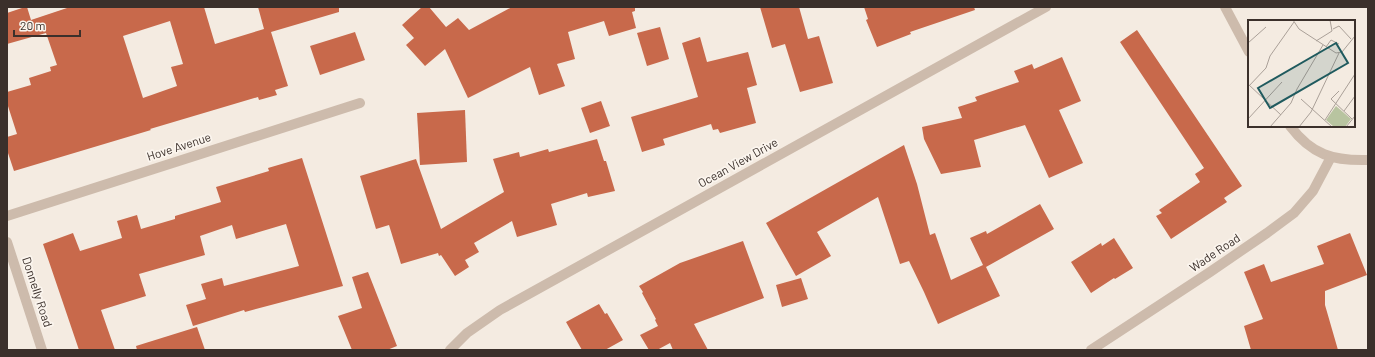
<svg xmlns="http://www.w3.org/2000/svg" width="1375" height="357" font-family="Barlow,sans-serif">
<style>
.building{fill:#c8694b;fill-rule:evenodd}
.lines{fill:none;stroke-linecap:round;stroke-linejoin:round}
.minor{stroke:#cdbbac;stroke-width:10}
.labels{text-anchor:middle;stroke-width:3.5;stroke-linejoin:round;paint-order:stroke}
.street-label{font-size:12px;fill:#3b302b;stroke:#fbf5ee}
.inset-road{fill:none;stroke:#aaa098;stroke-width:1}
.view{fill:#1f5a5e;fill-opacity:0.15;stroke:#1f5a5e;stroke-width:2}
.inset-edge{fill:none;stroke:#3b302b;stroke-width:2}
</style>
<rect width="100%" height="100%" fill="#f4ebe1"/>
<g class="building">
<path d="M 25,7 L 27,7 L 31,20 L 70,7 L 204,7 L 215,44 L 264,29 L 258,7 L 339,7 L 339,12 L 271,32 L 288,86 L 275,90 L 277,95 L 259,100 L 258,97 L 150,129 L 151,130 L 14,171 L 7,150 L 7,137 L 17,134 L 7,103 L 7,92 L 31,85 L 29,78 L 51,71 L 50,67 L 57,65 L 46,33 L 7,44 L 7,13 ZM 170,21 L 183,64 L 171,67 L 177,86 L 143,98 L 123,36 Z"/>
<path d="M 422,7 L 429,7 L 446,27 L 458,18 L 469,30 L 512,7 L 635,7 L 635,11 L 632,12 L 636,28 L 609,36 L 604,21 L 568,32 L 575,59 L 557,64 L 565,86 L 539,95 L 530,67 L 468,98 L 445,49 L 425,66 L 406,45 L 414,38 L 402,25 Z"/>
<path d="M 760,7 L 799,7 L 808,39 L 819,36 L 833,83 L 800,92 L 785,44 L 772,48 Z"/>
<path d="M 864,7 L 974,7 L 975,10 L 910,32 L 911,34 L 877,47 L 866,20 L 868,19 Z"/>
<path d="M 660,27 L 669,59 L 647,66 L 637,33 Z"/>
<path d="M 1137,30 L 1242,186 L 1224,198 L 1227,202 L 1171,239 L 1156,216 L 1162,213 L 1159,210 L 1200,182 L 1195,174 L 1204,168 L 1120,42 Z"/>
<path d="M 355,32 L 365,60 L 320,75 L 310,46 Z"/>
<path d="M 700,37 L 707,62 L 748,52 L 757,85 L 747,88 L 756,123 L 720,133 L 718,129 L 713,130 L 711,124 L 663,139 L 665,145 L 642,152 L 631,117 L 698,97 L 682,43 Z"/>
<path d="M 1062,57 L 1081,101 L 1059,110 L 1083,163 L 1049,178 L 1025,125 L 974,140 L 981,167 L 941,174 L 924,139 L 922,127 L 962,118 L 958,107 L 977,101 L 975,97 L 1019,82 L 1014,71 L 1032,64 L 1034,69 Z"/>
<path d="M 601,101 L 610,126 L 590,133 L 581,108 Z"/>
<path d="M 465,110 L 467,162 L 420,165 L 417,113 Z"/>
<path d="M 597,139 L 604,161 L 606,161 L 615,191 L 588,197 L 587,193 L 551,204 L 557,225 L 517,237 L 512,221 L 474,243 L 479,252 L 465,260 L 469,267 L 455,276 L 441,255 L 439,256 L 438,253 L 401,264 L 389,225 L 376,229 L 360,176 L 416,159 L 441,229 L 504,192 L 493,159 L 519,152 L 520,157 L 548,149 L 549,152 Z"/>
<path d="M 904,145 L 917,184 L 930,235 L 935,233 L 951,280 L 983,265 L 970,238 L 986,231 L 987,234 L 1040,204 L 1054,229 L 986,267 L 1000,296 L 938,324 L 924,292 L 909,261 L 900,264 L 878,197 L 817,232 L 831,256 L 796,276 L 766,223 Z"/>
<path d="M 302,158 L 343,286 L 245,312 L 244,310 L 193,326 L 186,305 L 206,299 L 201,284 L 222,278 L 224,286 L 299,266 L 286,224 L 236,239 L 232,225 L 200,236 L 205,255 L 139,274 L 146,296 L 101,310 L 115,350 L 79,350 L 43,244 L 73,233 L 80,251 L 122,238 L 117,221 L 137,215 L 141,229 L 175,219 L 175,216 L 221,202 L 216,187 L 269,171 L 268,168 Z"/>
<path d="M 1350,233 L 1367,275 L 1325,291 L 1325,305 L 1338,350 L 1251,350 L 1244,326 L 1263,319 L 1244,272 L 1264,264 L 1271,282 L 1324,264 L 1317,246 Z"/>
<path d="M 1114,238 L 1133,268 L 1115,279 L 1114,278 L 1091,293 L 1071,262 L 1101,243 L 1102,246 Z"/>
<path d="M 743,241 L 764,298 L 694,324 L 708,350 L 673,350 L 670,343 L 657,350 L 649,350 L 640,335 L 658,326 L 655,320 L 656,319 L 642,293 L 643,292 L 639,286 L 680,263 Z"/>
<path d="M 368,272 L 397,346 L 387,350 L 352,350 L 338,316 L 362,308 L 352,277 Z"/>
<path d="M 801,278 L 808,299 L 782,307 L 776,285 Z"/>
<path d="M 599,304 L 605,314 L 607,313 L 623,340 L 605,350 L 582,350 L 566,322 Z"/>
<path d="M 197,327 L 205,350 L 137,350 L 136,346 Z"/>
</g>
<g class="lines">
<g class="minor">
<path d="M 1225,7 L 1249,52"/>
<path d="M 1290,126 C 1312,155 1333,161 1368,160"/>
<path d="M 7,216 L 360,103"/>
<path d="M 7,242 L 42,350"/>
<path d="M 450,350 L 467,333 L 500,310 L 1046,7"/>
<path d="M 1091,350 L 1210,272 L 1267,233 L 1294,213 L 1313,191 L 1331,157"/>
</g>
</g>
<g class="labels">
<g class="street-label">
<text transform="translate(179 147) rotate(-18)" y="4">Hove Avenue</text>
<text transform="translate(738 163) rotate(-29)" y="4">Ocean View Drive</text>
<text transform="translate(1215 253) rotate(-34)" y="4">Wade Road</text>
<text transform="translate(37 292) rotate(72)" y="4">Donnelly Road</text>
</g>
</g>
<g transform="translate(1248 20)">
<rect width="107" height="107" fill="#f4ebe1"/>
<path d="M 88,86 L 103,99 L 97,107 L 86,107 L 78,100 Z" fill="#b8c4a0"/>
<path class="inset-road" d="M 45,0 L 51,9 L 88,33 L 94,32 L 107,16M 85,9 L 91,6 L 103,19M 68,21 L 84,11 L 82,0M 0,23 L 18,7M 78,27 L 83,20 L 91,24M 0,64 L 33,95M 0,67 L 18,48 L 22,36 L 46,2M 91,71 L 83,79 L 104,99M 53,79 L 84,107M 96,91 L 107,76M 0,99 L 34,62M 77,100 L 107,54M 22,107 L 43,83 L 49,69 L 75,25M 51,107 L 63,92 L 91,33M 98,107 L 107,96"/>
<path class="view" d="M 88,23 L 100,43 L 22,88 L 10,68 Z"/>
<rect width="107" height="107" class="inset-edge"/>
</g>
<rect width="1375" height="357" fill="none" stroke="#3b302b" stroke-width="16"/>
<path d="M14 30v6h66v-6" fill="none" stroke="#3b302b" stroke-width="2"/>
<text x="20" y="30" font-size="12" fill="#3b302b" stroke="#fbf5ee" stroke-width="3" paint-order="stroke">20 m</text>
</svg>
